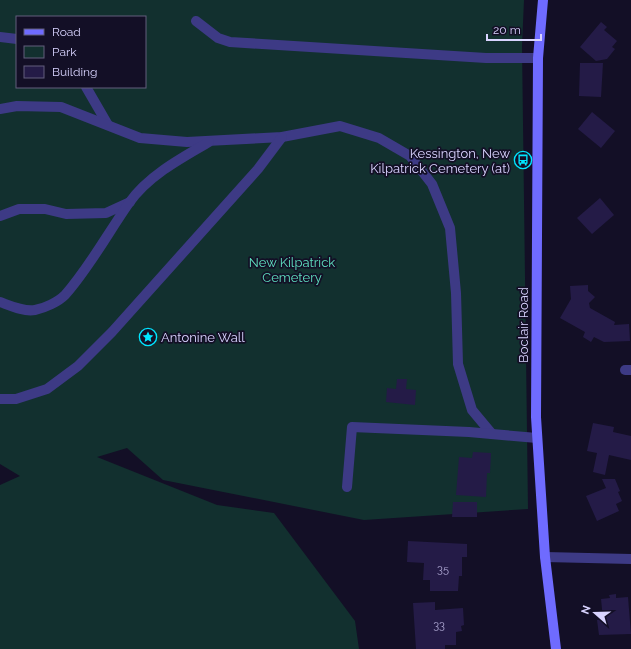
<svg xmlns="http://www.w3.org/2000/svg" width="631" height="649" font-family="Raleway,sans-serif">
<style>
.green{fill:#12302f;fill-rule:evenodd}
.building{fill:#241b47}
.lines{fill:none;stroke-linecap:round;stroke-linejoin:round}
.service{stroke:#3d3a85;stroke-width:10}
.minor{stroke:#3d3a85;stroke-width:10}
.tertiary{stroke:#3d3a85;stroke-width:10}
.secondary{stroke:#6f6bff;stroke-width:10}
.labels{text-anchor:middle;stroke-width:3.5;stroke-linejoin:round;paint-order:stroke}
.number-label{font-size:11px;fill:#aca6d1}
.poi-label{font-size:13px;fill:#d9d4ff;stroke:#130f26;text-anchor:end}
.park-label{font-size:13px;fill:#5fe0c0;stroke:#130f26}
.street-label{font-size:13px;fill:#d9d4ff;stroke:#130f26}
</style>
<rect width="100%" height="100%" fill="#130f26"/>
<path class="green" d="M 0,0 L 524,0 L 522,46 L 528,509 L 364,520 L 163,480 L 127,448 L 97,457 L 217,505 L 274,513 L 355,621 L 359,649 L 0,649 L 0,485 L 20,476 L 0,464 ZM 17,17 L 145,17 L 145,87 L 17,87 Z"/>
<g class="building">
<path d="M 601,22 L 607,27 L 604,30 L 617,41 L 612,47 L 615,49 L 607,59 L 596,61 L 580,47 Z"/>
<path d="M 580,63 L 603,63 L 601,97 L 579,96 Z"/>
<path d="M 592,112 L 615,131 L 601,148 L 578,129 Z"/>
<path d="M 600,198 L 614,215 L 592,234 L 577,218 Z"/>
<path d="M 588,285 L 588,291 L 595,297 L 589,303 L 590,308 L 615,322 L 614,325 L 629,324 L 630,341 L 604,342 L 594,337 L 591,342 L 583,337 L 585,332 L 560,318 L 571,299 L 570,286 Z"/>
<path d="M 397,379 L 407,379 L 406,389 L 416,390 L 415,405 L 386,402 L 387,388 L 396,389 Z"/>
<path d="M 593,423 L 614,427 L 613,432 L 631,436 L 631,460 L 609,455 L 605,475 L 593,472 L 597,453 L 587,451 Z"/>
<path d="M 473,452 L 491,453 L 490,473 L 487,473 L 486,497 L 456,495 L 459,457 L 472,458 Z"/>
<path d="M 602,479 L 615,479 L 620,491 L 618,492 L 622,501 L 616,504 L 619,511 L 597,521 L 586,496 L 606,488 Z"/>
<path d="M 453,502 L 477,502 L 477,517 L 452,517 Z"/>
<path d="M 408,541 L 467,544 L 467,557 L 462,557 L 462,576 L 459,576 L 458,591 L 430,591 L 430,580 L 423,580 L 424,563 L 407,562 Z"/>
<path d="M 616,594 L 616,598 L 628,597 L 631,634 L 599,635 L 597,620 L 603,619 L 601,599 L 610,598 L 609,595 Z"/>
<path d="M 435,602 L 435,610 L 463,608 L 464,625 L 461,626 L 462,631 L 456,632 L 456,645 L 445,645 L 445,649 L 416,649 L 413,603 Z"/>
</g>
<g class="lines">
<g class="service">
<path d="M 196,21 L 218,38 L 230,42 L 486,58 L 538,58"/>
<path d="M 0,37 L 17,39"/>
<path d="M 86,87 L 108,125"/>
<path d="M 0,109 L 17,106 L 61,107 L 140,138 L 187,142 L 282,137 L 340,126 L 379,138 L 410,156 L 432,184 L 450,228 L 456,293 L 458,364 L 472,410 L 492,434"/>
<path d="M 0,216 L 19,209 L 45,209 L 66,214 L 106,213 L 130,202"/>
<path d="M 0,302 C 11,306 24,312 35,310 C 45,308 58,302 65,295 C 89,268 108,233 129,203 C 148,176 181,158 209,142"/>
<path d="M 0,399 L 16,399 L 47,389 L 78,366 L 112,332 L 258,169 L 282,137"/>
<path d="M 347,487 L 352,427 L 469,432 L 537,438"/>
</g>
<path class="minor" d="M 625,370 L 631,370"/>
<path class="tertiary" d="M 545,557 L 631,559"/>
<path class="secondary" d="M 543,0 L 538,58 L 536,417 L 545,557 L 556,649"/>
</g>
<defs>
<symbol id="bus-ring" viewBox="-11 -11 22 22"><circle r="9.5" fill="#130f26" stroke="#00e5ff" stroke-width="1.5"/><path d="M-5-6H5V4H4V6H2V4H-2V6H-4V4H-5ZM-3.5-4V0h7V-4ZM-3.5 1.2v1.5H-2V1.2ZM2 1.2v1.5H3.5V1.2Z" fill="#00e5ff"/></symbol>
<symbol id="sight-ring" viewBox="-11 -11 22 22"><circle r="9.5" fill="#130f26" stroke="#00e5ff" stroke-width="1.5"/><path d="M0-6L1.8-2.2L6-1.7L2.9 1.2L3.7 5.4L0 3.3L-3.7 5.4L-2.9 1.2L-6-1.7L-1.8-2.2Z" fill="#00e5ff"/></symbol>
</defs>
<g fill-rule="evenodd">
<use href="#bus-ring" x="513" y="150" width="20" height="20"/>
<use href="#sight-ring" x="138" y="327" width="20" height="20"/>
</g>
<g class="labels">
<g class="number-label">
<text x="443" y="573">35</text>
<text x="439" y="629">33</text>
</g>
<g class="poi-label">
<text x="510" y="158">Kessington, New<tspan x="510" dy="15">Kilpatrick Cemetery (at)</tspan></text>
<text x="161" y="342" text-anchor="start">Antonine Wall</text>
</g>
<g class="park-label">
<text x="292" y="267">New Kilpatrick<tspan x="292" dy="15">Cemetery</tspan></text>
</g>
<g class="street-label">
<text transform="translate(523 325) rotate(-90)" y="5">Boclair Road</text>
</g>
</g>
<rect x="16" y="16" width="130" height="72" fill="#130f26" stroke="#625e7d"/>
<rect x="24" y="29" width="20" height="6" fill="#6f6bff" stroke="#625e7d"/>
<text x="52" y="36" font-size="12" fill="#d9d4ff">Road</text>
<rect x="24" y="46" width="20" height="12" fill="#12302f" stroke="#625e7d"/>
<text x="52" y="56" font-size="12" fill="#d9d4ff">Park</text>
<rect x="24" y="66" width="20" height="12" fill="#241b47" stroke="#625e7d"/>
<text x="52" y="76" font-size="12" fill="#d9d4ff">Building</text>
<g transform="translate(595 613) rotate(290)" stroke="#130f26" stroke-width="3" paint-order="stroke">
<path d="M0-3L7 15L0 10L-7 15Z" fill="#d9d4ff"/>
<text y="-6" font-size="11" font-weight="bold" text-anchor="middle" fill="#d9d4ff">N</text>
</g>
<path d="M487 34v6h54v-6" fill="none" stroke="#d9d4ff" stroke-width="2"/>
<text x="493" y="34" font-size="12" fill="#d9d4ff" stroke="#130f26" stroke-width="3" paint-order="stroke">20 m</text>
</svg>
